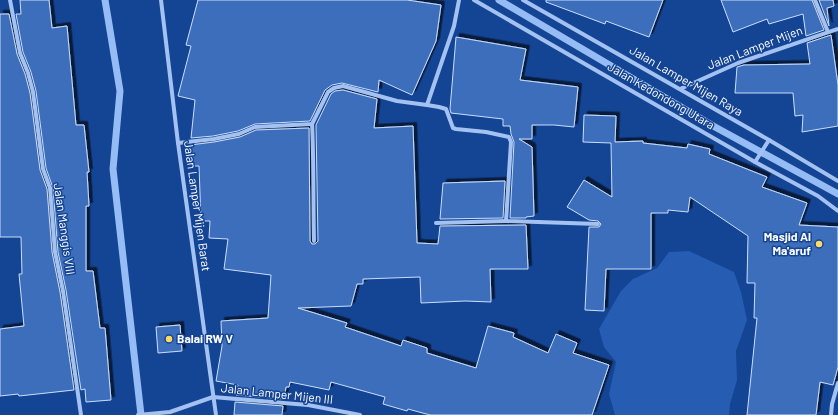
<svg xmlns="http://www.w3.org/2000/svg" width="838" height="415" font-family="Barlow,sans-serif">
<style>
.green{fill:#265db2}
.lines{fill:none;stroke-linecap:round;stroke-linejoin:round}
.stream{stroke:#95bcf5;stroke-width:7}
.building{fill:#3d6ebb;stroke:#cadefc;filter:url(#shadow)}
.minor{stroke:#a3c2f2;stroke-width:4}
.poi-dot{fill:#ffdb64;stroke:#144494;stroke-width:1.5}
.labels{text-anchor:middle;stroke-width:3;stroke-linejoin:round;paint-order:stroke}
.street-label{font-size:12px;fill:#fff;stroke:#144494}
.poi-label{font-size:12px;font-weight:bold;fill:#fff;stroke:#144494;text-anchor:end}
</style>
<defs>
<filter id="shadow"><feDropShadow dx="3.5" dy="-3.5" stdDeviation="0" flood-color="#0009"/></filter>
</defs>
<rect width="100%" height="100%" fill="#144494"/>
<path class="green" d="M 689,251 L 734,272 L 741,292 L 747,320 L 736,351 L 737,380 L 730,404 L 729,415 L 615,415 L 609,394 L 616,362 L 604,347 L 599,329 L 621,291 L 633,279 L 657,268 L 669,252 Z"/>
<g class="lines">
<g class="stream">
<path d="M 105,0 L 120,91 L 113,169 L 141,415"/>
<path d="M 499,0 L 715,127 L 838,194"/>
</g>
</g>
<g class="building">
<path d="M 20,0 L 49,0 L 52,28 L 67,26 L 76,125 L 84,125 L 89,172 L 87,172 L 89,206 L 86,206 L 86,271 L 93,271 L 100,328 L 105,328 L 111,400 L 86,402 L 85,389 L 81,390 L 66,290 L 58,252 L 53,188 L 46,168 L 36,91 L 31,72 L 23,52 L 16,14 L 21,14 Z"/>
<path d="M 198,0 L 407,0 L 441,5 L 436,41 L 412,95 L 379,80 L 378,92 L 342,83 L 332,85 L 325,90 L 310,121 L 255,124 L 238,131 L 213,136 L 191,138 L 195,100 L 178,96 L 191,46 L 186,45 Z"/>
<path d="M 546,0 L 663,0 L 649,37 L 606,21 L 605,24 L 546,2 Z"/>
<path d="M 721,0 L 812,0 L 824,30 L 806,36 L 803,14 L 769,24 L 767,19 L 733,32 Z"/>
<path d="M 819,0 L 833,0 L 834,6 L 827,8 L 829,26 Z"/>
<path d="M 0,14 L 9,14 L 17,54 L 25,74 L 30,93 L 40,170 L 47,189 L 52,252 L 60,292 L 74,390 L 19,396 L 18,394 L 0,396 L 0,329 L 24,326 L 19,274 L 22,274 L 21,237 L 0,237 Z"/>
<path d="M 831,35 L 838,85 L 838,126 L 802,132 L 803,115 L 795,116 L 793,93 L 735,93 L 737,67 L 744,65 L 810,64 L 807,43 Z"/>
<path d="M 456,37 L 526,49 L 520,80 L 578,87 L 574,127 L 554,125 L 532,125 L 532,139 L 519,139 L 532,147 L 534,216 L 526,217 L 526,218 L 510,218 L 514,142 L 511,134 L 510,126 L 503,126 L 503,119 L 451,113 L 450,109 Z"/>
<path d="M 343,90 L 377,99 L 374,128 L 413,126 L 417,243 L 438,244 L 440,226 L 526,225 L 528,269 L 490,269 L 491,302 L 465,301 L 421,303 L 420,277 L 363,279 L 363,284 L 357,284 L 351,306 L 298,308 L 347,323 L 345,327 L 401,346 L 403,340 L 427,348 L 427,353 L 476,368 L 488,326 L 514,333 L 513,337 L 548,353 L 556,334 L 577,343 L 573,353 L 609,365 L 592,415 L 430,415 L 408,409 L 407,411 L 383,404 L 385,397 L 331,382 L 329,390 L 290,382 L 289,387 L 286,387 L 284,399 L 236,395 L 238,385 L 216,381 L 222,346 L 221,321 L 268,318 L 271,275 L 224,269 L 228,239 L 209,238 L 210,221 L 201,221 L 199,166 L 187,166 L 190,145 L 214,142 L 240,137 L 256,130 L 309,128 L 310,241 L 312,244 L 315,244 L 318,241 L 316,125 L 331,94 L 335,91 Z"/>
<path d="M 584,115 L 616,116 L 615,142 L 643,141 L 643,143 L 687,148 L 688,144 L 710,149 L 709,154 L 767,177 L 762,187 L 807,203 L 799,225 L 838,227 L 838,367 L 833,385 L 820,382 L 816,415 L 747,415 L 757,318 L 754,318 L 755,283 L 747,283 L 748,236 L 690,197 L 688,212 L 668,210 L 668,213 L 651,213 L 651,269 L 606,269 L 604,311 L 585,310 L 589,227 L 599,227 L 601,224 L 598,221 L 589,220 L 567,207 L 584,180 L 612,197 L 611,143 L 583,142 Z"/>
<path d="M 505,181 L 503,218 L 440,219 L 443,183 Z"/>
<path d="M 180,325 L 182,351 L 158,353 L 156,327 Z"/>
<path d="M 235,402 L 283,406 L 282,415 L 234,415 Z"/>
</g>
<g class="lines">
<g class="minor">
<path d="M 10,0 L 20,53 L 28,73 L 33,92 L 43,169 L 50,188 L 55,252 L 63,291 L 81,415"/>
<path d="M 161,0 L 178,143 L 216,415"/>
<path d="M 474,0 L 755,162 L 818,196 L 838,211"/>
<path d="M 523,0 L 769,140 L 838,181"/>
<path d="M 815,0 L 828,32"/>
<path d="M 680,89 L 738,63 L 838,29"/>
<path d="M 427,105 L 439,107 L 446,109 L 453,128 L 456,129 L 486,132 L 509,137 L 511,142 L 506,221 L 598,224"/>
<path d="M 312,124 C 314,163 313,202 314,241"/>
<path d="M 178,143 L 214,139 L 239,134 L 255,127 L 312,124 L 328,92 L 334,88 L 343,86 L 397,101 L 427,105 L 454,26 L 459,0"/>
<path d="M 755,162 L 769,140"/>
<path d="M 436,223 L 506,221"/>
<path d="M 138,415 L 170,412 L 213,397 L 308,405 L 360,415"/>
<path d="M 831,415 L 832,404 L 838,383"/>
</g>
</g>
<g class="poi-dot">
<circle cx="819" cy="244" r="4"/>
<circle cx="169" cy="339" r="4"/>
</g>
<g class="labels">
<g class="street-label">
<text transform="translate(755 48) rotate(-21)" y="4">Jalan Lamper Mijen</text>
<text transform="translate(686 81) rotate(30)" y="4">Jalan Lamper Mijen Raya</text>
<text transform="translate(661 96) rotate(30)" y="4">Jalan Kedondong Utara</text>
<text transform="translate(197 206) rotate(82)" y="4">Jalan Lamper Mijen Barat</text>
<text transform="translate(64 229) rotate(82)" y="4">Jalan Manggis VIII</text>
<text transform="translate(277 394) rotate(6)" y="4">Jalan Lamper Mijen III</text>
</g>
<g class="poi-label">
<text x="811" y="241">Masjid Al<tspan x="811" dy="14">Ma'aruf</tspan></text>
<text x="177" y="343" text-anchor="start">Balai RW V</text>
</g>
</g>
</svg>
